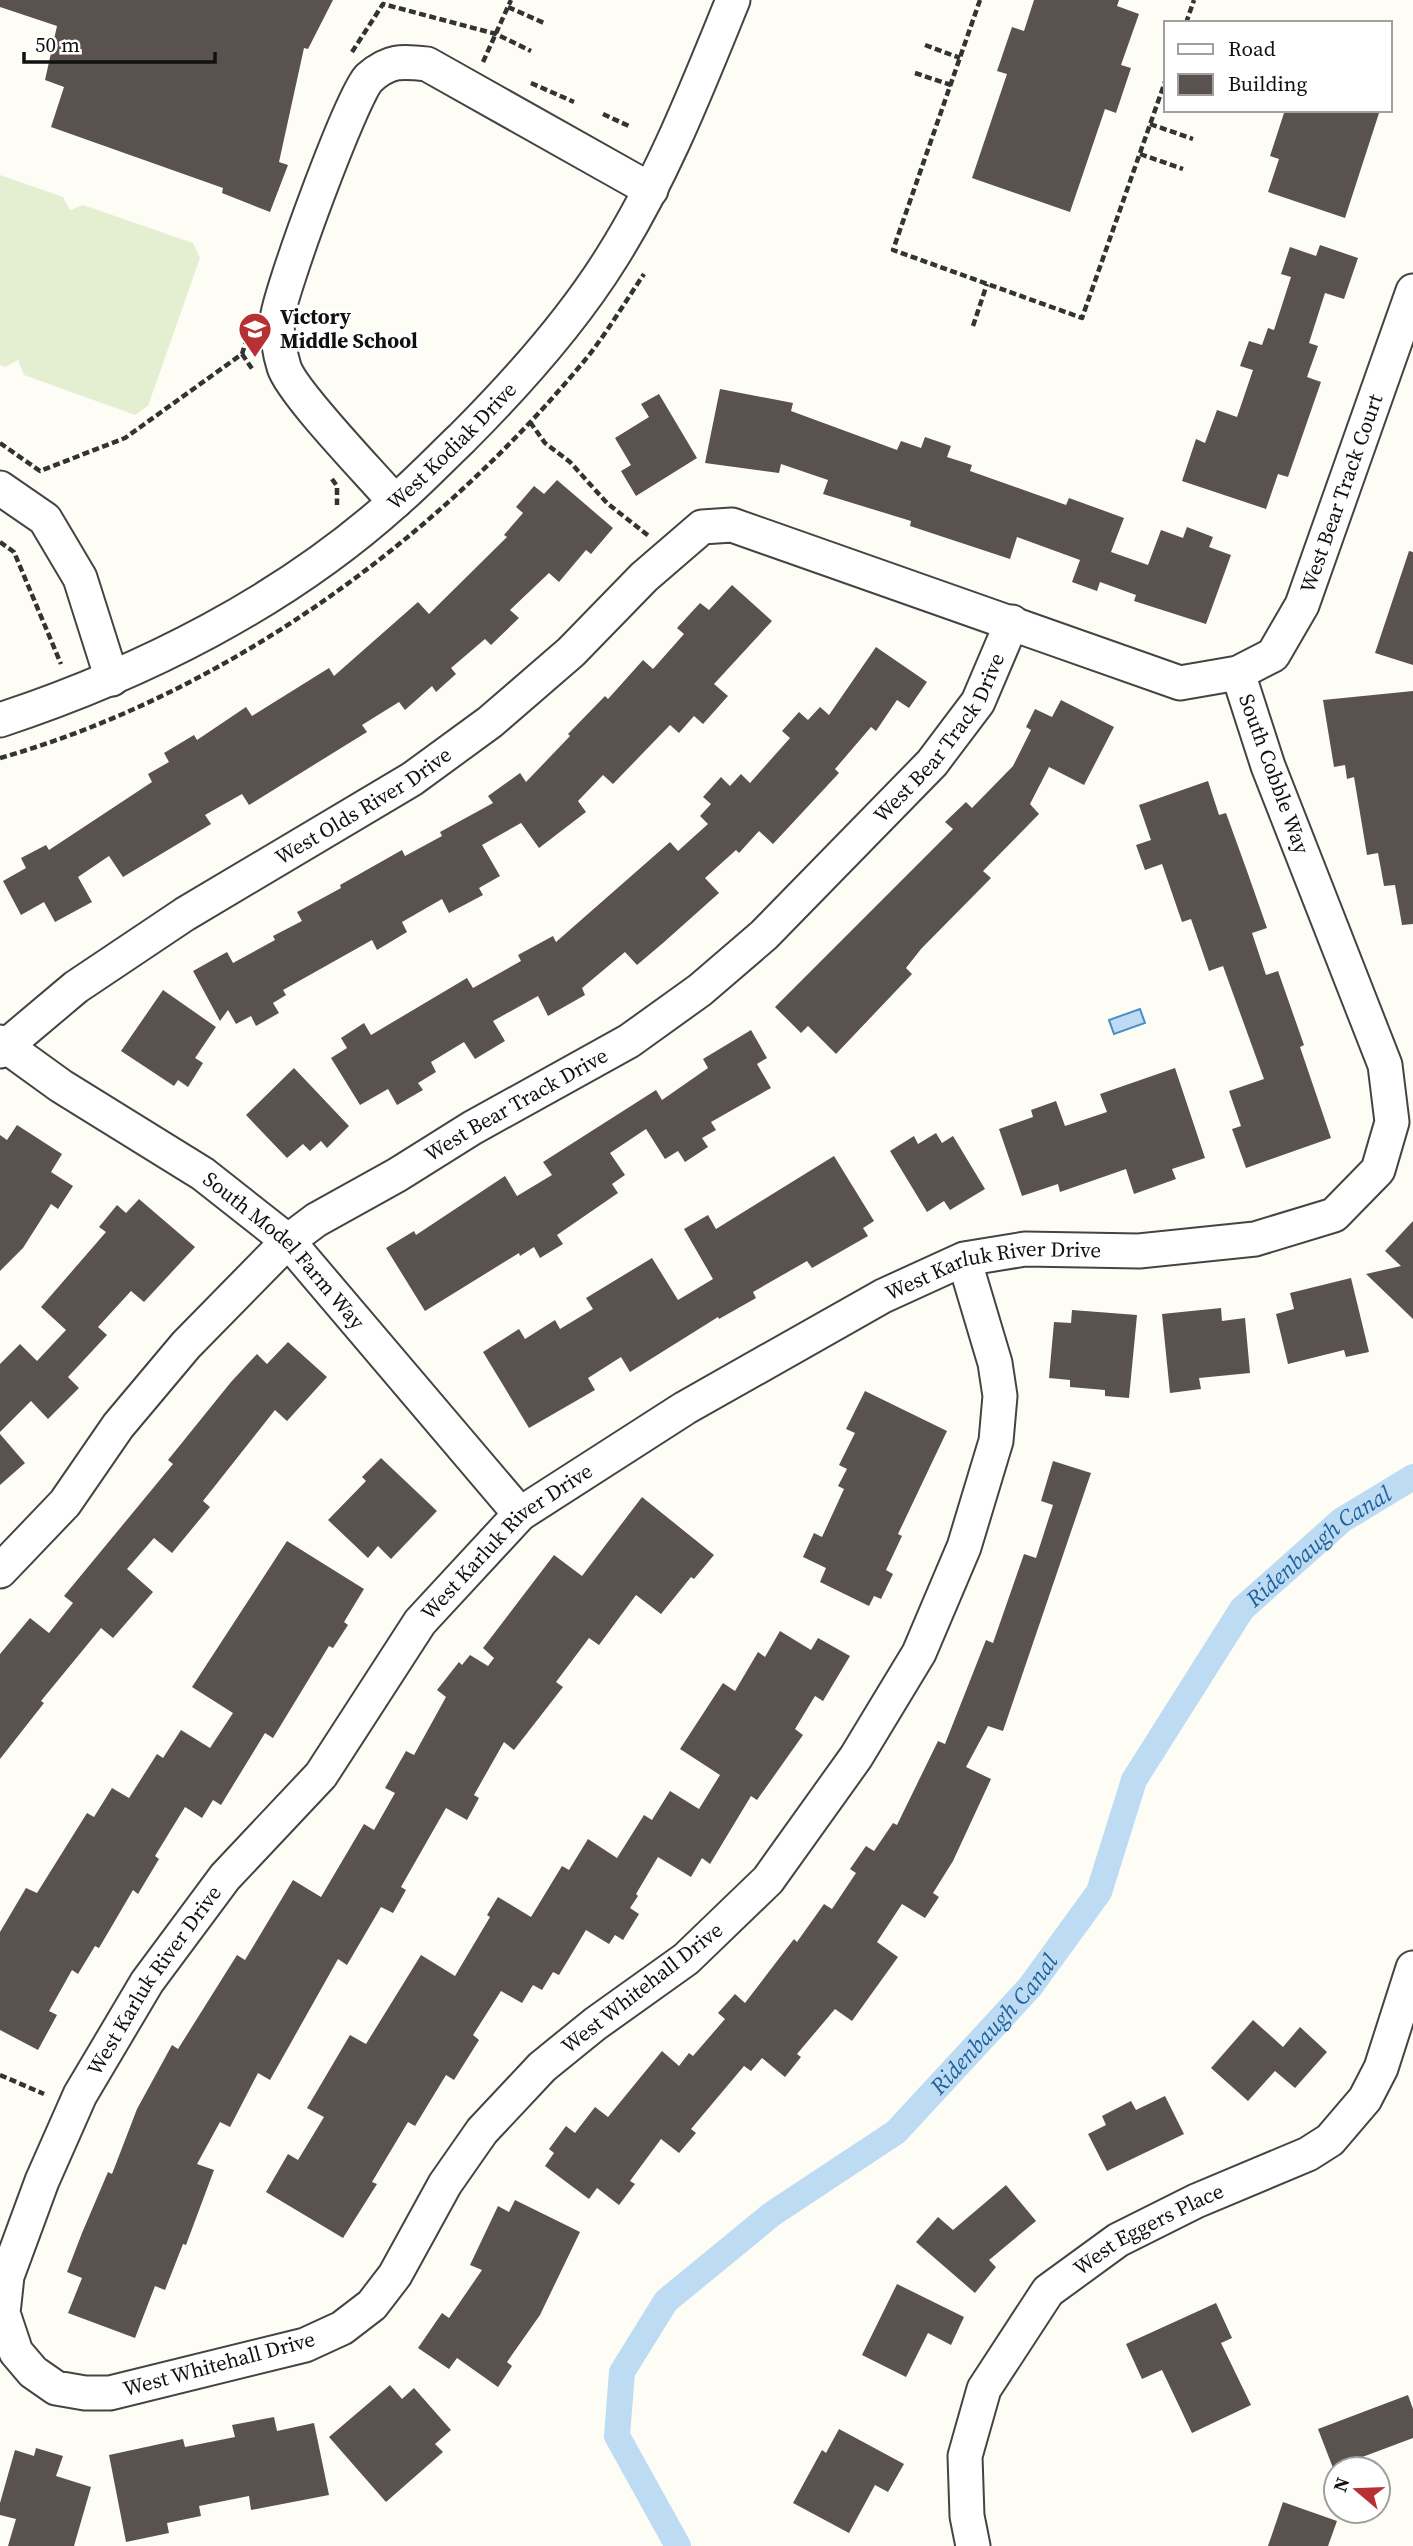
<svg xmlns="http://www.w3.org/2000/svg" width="1413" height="2546" font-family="'Source Serif 4',serif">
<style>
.pitch{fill:#e4efd1}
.water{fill:#bddcf3;stroke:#488fc5;stroke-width:2}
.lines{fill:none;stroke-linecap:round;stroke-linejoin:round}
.canal{stroke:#bddcf3;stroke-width:26}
.building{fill:#59524e}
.minor-casing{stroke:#444;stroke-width:37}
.path{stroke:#333;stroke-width:4.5;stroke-dasharray:7 3.5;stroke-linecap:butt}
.minor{stroke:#fff;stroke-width:33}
.labels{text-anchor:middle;stroke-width:7;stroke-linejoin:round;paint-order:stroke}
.poi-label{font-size:21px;font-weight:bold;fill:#111;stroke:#fff;text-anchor:start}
.street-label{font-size:21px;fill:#111;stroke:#fff}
.water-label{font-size:23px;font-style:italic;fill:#21629b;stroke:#fff}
</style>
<rect width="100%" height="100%" fill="#fefdf5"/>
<path class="pitch" d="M 0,175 L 63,197 L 70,210 L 83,205 L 193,243 L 200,258 L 148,406 L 135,415 L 24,375 L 18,360 L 5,367 L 0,365 Z"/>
<path class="water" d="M 1140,1009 L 1145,1023 L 1114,1034 L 1109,1020 Z"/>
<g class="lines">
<path class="canal" id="s1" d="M 678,2546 L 617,2436 L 622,2372 L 666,2301 L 772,2214 L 896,2132 L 1030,1987 L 1099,1892 L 1134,1780 L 1242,1609 L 1342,1520 L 1413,1477"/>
</g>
<g class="building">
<path d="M 0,0 L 333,0 L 308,49 L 304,48 L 279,162 L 288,165 L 270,212 L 222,193 L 223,188 L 51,127 L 64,87 L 45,80 L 57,26 L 0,7 Z"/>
<path d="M 1034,0 L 1119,0 L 1117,6 L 1139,14 L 1121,65 L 1131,68 L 1116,113 L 1105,109 L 1070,212 L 972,178 L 1007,74 L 997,71 L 1012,27 L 1024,31 Z"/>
<path d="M 1285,110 L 1380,110 L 1345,218 L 1268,192 L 1279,159 L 1270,156 Z"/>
<path d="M 1320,245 L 1358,258 L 1344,299 L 1325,293 L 1309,343 L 1318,346 L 1307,377 L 1321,382 L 1288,477 L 1278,474 L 1266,509 L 1182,481 L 1196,439 L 1205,443 L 1217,410 L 1237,417 L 1253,370 L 1240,366 L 1249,341 L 1262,345 L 1268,328 L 1274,330 L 1291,277 L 1281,274 L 1290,247 L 1316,256 Z"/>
<path d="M 720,389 L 793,403 L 791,411 L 897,450 L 901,441 L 921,448 L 925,437 L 951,446 L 947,457 L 972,465 L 970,471 L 1066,505 L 1069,498 L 1124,518 L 1111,552 L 1148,565 L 1161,530 L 1183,538 L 1187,527 L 1213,537 L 1209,547 L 1231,555 L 1206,624 L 1134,601 L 1136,595 L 1100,582 L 1097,591 L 1072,582 L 1080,560 L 1017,537 L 1010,559 L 910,526 L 911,521 L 823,494 L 828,480 L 781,464 L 779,473 L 705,463 Z"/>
<path d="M 659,394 L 697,458 L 636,496 L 621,471 L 631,465 L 615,438 L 649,417 L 641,404 Z"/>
<path d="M 557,480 L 613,528 L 591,554 L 586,550 L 559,582 L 549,573 L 510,610 L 519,618 L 491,645 L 485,639 L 451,668 L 456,674 L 436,692 L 432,686 L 405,710 L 399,702 L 362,725 L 367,732 L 249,805 L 242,794 L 205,815 L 211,824 L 123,877 L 109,856 L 78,877 L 92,902 L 55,922 L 44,902 L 21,915 L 3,881 L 26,868 L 21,858 L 46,845 L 49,850 L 152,782 L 148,774 L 169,762 L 164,753 L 194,735 L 197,740 L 246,707 L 252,716 L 329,668 L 334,676 L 418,602 L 429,614 L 507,537 L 504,535 L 523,513 L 516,507 L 534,486 L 544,494 Z"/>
<path d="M 1409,551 L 1413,552 L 1413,665 L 1375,653 Z"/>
<path d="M 732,585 L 772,621 L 714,684 L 728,696 L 703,724 L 694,716 L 679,733 L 670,725 L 613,784 L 603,775 L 578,801 L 586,812 L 539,848 L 521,823 L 482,845 L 500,876 L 479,888 L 483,895 L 449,913 L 442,899 L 402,922 L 407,932 L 377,950 L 372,940 L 283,990 L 286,995 L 273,1003 L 279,1013 L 256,1026 L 251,1016 L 236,1024 L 228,1010 L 220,1021 L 193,971 L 227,952 L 233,963 L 275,940 L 273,936 L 302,921 L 297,912 L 341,888 L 340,885 L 402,850 L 405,856 L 442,836 L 440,832 L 493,803 L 488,796 L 520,773 L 526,782 L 570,736 L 568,734 L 605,696 L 608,699 L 643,660 L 653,669 L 684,634 L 677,628 L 700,603 L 709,610 Z"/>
<path d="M 876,647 L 927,682 L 909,708 L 897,700 L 876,731 L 871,727 L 835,769 L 839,773 L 773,844 L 759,831 L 739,853 L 736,850 L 705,878 L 719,893 L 663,943 L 637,965 L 625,952 L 582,988 L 585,995 L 548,1016 L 538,996 L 493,1021 L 505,1041 L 475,1059 L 464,1042 L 431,1062 L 436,1072 L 418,1083 L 423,1090 L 397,1105 L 388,1089 L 360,1105 L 331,1058 L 347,1048 L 341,1038 L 364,1023 L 371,1035 L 467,978 L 473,988 L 521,961 L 518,955 L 553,936 L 556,942 L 670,842 L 678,851 L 708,824 L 700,816 L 711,804 L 703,797 L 721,777 L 730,786 L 741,774 L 750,783 L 790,738 L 782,731 L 799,712 L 808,720 L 820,707 L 829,715 Z"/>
<path d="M 1413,691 L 1413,924 L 1402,925 L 1395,885 L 1384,886 L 1378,853 L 1367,855 L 1354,777 L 1347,779 L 1345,765 L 1334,767 L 1323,700 Z"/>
<path d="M 1061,700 L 1114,727 L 1084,785 L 1049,767 L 1030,804 L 1039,814 L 983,871 L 991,878 L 921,949 L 906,968 L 912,974 L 836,1054 L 808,1026 L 801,1033 L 775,1007 L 953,829 L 945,822 L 966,802 L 972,808 L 1013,766 L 1031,730 L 1026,727 L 1035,709 L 1052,717 Z"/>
<path d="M 1208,781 L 1219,815 L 1226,813 L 1247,871 L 1267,928 L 1252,933 L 1266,975 L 1278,971 L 1304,1045 L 1300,1047 L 1331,1138 L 1246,1168 L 1232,1129 L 1241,1126 L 1229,1091 L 1264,1079 L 1223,966 L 1209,971 L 1191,919 L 1182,922 L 1162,864 L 1145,870 L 1136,845 L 1151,840 L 1139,805 Z"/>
<path d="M 163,990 L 216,1027 L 195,1058 L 203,1063 L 188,1087 L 178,1080 L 174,1086 L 121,1051 Z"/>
<path d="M 751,1030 L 767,1058 L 757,1064 L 771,1088 L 711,1122 L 716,1130 L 702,1138 L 708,1147 L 685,1162 L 678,1151 L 665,1159 L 646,1129 L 610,1153 L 625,1175 L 612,1184 L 618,1193 L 557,1235 L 563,1244 L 540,1258 L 534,1247 L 520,1256 L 519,1253 L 425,1311 L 386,1248 L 414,1231 L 416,1235 L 505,1176 L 517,1196 L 552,1175 L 543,1162 L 656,1090 L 662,1100 L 708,1068 L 703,1059 Z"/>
<path d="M 294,1068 L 349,1126 L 327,1148 L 321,1141 L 310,1151 L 303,1144 L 287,1158 L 246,1115 Z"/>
<path d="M 1175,1068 L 1205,1158 L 1172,1169 L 1176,1179 L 1134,1194 L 1126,1169 L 1060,1192 L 1058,1184 L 1022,1196 L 999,1129 L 1033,1117 L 1031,1110 L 1056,1101 L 1065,1126 L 1107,1112 L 1100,1094 Z"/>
<path d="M 17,1125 L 62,1154 L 51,1172 L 73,1186 L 58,1209 L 51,1204 L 23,1248 L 0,1271 L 0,1135 L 7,1140 Z"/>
<path d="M 936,1133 L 942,1143 L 953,1136 L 985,1189 L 950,1210 L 944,1201 L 927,1212 L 890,1151 L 914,1136 L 918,1144 Z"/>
<path d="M 834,1156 L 874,1221 L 863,1228 L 868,1236 L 812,1268 L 807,1261 L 753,1292 L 756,1298 L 719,1319 L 718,1317 L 630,1372 L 621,1357 L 588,1378 L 595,1390 L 529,1428 L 483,1352 L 519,1329 L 525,1339 L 555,1320 L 560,1329 L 593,1309 L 586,1298 L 652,1258 L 678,1300 L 713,1279 L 684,1229 L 708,1215 L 716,1229 Z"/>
<path d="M 139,1199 L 195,1247 L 144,1302 L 131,1291 L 98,1327 L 107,1335 L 68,1377 L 79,1388 L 48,1419 L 31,1401 L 0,1432 L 0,1364 L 20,1344 L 37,1361 L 66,1330 L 41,1307 L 106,1232 L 99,1227 L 117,1205 L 126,1213 Z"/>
<path d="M 1413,1221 L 1413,1319 L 1366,1274 L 1401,1266 L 1385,1251 Z"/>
<path d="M 1351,1278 L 1369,1352 L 1346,1357 L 1344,1350 L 1288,1364 L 1276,1314 L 1294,1309 L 1290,1293 Z"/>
<path d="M 1221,1308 L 1222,1321 L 1245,1318 L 1250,1373 L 1199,1378 L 1201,1389 L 1170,1393 L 1162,1314 Z"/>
<path d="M 1072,1310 L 1137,1315 L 1129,1398 L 1105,1396 L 1105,1390 L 1070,1387 L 1070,1380 L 1049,1378 L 1054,1322 L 1071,1323 Z"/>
<path d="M 288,1342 L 327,1377 L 287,1421 L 275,1410 L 203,1501 L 210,1507 L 172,1553 L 154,1538 L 127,1569 L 153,1592 L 113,1638 L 101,1628 L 41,1701 L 44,1703 L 0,1759 L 0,1654 L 30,1618 L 49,1633 L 73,1603 L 64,1596 L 173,1464 L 168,1460 L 231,1382 L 257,1354 L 267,1364 Z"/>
<path d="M 865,1391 L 947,1431 L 898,1534 L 902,1536 L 886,1570 L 893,1574 L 881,1599 L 874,1596 L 869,1606 L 820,1582 L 826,1568 L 803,1557 L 814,1533 L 822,1537 L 844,1489 L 838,1486 L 847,1469 L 839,1465 L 855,1433 L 846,1429 Z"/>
<path d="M 0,1434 L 25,1463 L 0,1485 Z"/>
<path d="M 381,1458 L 437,1511 L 391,1559 L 378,1546 L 368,1558 L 328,1520 L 366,1481 L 362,1477 Z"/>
<path d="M 1053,1461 L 1091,1473 L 1003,1731 L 988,1726 L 966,1767 L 991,1779 L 953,1861 L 933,1893 L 939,1897 L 925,1918 L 902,1904 L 877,1942 L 898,1957 L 852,2021 L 835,2009 L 797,2054 L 801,2057 L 785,2077 L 762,2058 L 751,2071 L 744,2066 L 691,2129 L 696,2133 L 679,2153 L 661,2139 L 630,2181 L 635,2184 L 619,2205 L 597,2188 L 589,2199 L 545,2166 L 554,2153 L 549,2149 L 566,2126 L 575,2133 L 595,2107 L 608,2117 L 662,2051 L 679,2066 L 689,2053 L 693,2056 L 725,2019 L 718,2013 L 735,1994 L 745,2003 L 794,1939 L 797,1942 L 824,1904 L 832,1909 L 856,1873 L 850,1869 L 866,1846 L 874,1851 L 893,1823 L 897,1825 L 938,1741 L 945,1744 L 986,1640 L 993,1643 L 1024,1554 L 1036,1558 L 1053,1505 L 1041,1501 Z"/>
<path d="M 642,1497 L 714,1555 L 694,1579 L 691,1577 L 661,1614 L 636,1595 L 599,1645 L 589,1638 L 556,1682 L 563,1687 L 514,1750 L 504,1742 L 474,1795 L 479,1798 L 467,1820 L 446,1808 L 401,1887 L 406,1890 L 393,1913 L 381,1907 L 347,1965 L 338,1959 L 270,2080 L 258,2073 L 230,2127 L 220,2122 L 197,2164 L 214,2170 L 186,2245 L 183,2244 L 165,2290 L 155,2286 L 135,2338 L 68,2313 L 82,2278 L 67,2272 L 82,2233 L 108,2172 L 112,2174 L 137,2109 L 172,2045 L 178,2049 L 237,1955 L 245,1960 L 293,1880 L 321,1897 L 364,1824 L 374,1830 L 395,1793 L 385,1788 L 406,1751 L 414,1755 L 446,1697 L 437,1690 L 459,1662 L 462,1665 L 470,1655 L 488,1666 L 494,1658 L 483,1648 L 554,1555 L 582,1576 Z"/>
<path d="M 287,1541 L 364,1589 L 344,1622 L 348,1625 L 333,1648 L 329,1646 L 273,1738 L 265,1733 L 221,1805 L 213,1800 L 202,1818 L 185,1807 L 155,1856 L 159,1859 L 138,1894 L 133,1890 L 99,1948 L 95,1946 L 78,1974 L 72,1970 L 49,2011 L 57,2015 L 38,2050 L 0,2030 L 0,1932 L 26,1888 L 37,1893 L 87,1813 L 94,1817 L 112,1788 L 129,1798 L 157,1754 L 163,1758 L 181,1730 L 210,1748 L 233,1713 L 192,1687 Z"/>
<path d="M 780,1631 L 811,1650 L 818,1638 L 850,1656 L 823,1701 L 815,1696 L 795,1729 L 803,1735 L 757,1800 L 751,1796 L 710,1864 L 702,1858 L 691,1877 L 658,1857 L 636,1894 L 638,1896 L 630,1908 L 639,1914 L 623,1940 L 615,1935 L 609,1944 L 586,1930 L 559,1975 L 553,1972 L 542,1990 L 533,1985 L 522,2003 L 501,1991 L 473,2035 L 479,2040 L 454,2080 L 446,2075 L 415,2126 L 408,2122 L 372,2182 L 377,2184 L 343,2238 L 266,2192 L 288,2154 L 298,2160 L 324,2117 L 307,2108 L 350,2035 L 366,2044 L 421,1955 L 455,1976 L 490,1917 L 487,1915 L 498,1897 L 531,1917 L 562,1866 L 569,1870 L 588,1839 L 617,1858 L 644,1815 L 652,1820 L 670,1791 L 699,1809 L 720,1775 L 680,1749 L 723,1683 L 735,1691 L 758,1652 L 765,1657 Z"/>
<path d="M 1253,2020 L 1283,2047 L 1300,2027 L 1327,2052 L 1295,2088 L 1275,2071 L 1248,2101 L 1211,2068 Z"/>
<path d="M 1165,2096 L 1184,2134 L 1107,2171 L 1088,2134 L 1106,2125 L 1102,2116 L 1131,2101 L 1136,2110 Z"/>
<path d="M 1006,2185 L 1036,2221 L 989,2260 L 996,2267 L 975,2293 L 916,2242 L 938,2217 L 953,2230 Z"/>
<path d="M 515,2200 L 580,2232 L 540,2315 L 507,2362 L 512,2366 L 498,2387 L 457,2358 L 449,2369 L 418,2348 L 442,2313 L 449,2318 L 482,2270 L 470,2265 L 498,2206 L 509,2212 Z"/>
<path d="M 897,2284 L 964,2317 L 951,2345 L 928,2333 L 906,2377 L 862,2355 Z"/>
<path d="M 1216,2303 L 1232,2338 L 1221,2343 L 1251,2405 L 1192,2433 L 1162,2370 L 1142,2379 L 1126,2344 Z"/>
<path d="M 390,2385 L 402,2399 L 414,2388 L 451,2430 L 435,2444 L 443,2452 L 386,2502 L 329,2437 Z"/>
<path d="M 1408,2395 L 1413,2409 L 1413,2438 L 1333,2468 L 1318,2429 Z"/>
<path d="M 274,2417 L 277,2431 L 314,2423 L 329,2495 L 251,2510 L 249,2496 L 199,2506 L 201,2516 L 167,2523 L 169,2533 L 126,2542 L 109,2455 L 183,2439 L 185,2447 L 235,2437 L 232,2425 Z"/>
<path d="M 839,2429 L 904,2464 L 888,2492 L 875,2485 L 849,2533 L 793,2503 L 822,2450 L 826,2453 Z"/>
<path d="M 36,2448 L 63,2456 L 56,2476 L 91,2487 L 74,2546 L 8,2546 L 16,2519 L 0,2515 L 0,2503 L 15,2450 L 34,2456 Z"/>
<path d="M 1283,2502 L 1337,2521 L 1328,2546 L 1268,2546 Z"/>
</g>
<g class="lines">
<defs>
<g id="minor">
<path d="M 0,488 L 45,519 L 80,578 L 112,679"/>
<path d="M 395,502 C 373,476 292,393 284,367 C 280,354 277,334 277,320 C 278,296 353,92 369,78 C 389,60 402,61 427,64 L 651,190"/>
<path id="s2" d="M 0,720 C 142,673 284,602 396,501 C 419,481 440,459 462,438 C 517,383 571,323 612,257 C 663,176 697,88 733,0"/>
<path id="s3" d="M 0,1042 L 61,1086 L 203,1174 L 288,1241 L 520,1514"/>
<path id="s4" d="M 0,1051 L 76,987 L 185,914 L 412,779 L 490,722 L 571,652 L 644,577 L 702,527 L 732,525 L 1180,683 L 1238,673 L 1273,655 L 1302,605 L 1413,291"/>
<path id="s5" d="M 964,1259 L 995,1363 L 1000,1396 L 996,1441 L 964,1547 L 919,1653 L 856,1757 L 768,1880 L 686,1959 L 595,2024 L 542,2067 L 482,2131 L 445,2184 L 395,2275 L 372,2305 L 342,2328 L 305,2345 L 110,2393 L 85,2393 L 56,2388 L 33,2372 L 16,2352 L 3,2313 L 7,2276 L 42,2181 L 80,2095 L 147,1982 L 225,1877 L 321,1775 L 420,1622 L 520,1514 L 685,1408 L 883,1296 L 964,1259 L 1025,1249 L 1139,1251 L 1255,1239 L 1334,1215 L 1378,1170 L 1392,1122 L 1385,1065 L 1268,766 L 1238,673"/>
<path id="s6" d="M 0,1571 L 65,1503 L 118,1426 L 186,1345 L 288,1241 L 316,1220 L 397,1175 L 472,1128 L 629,1041 L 700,990 L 764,935 L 932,763 L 978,702 L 1012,622"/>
<path id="s7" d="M 973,2546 L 967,2516 L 965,2456 L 984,2389 L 1048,2291 L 1118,2240 L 1196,2201 L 1308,2154 L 1330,2140 L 1365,2099 L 1381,2068 L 1413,1968"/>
</g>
</defs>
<use href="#minor" class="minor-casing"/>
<g class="path">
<path d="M 980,0 L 893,250 L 1082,318 L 1166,79"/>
<path d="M 508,7 L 544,23"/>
<path d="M 1186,23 L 1194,0"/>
<path d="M 925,45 L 960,58"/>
<path d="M 352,52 L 383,4 L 496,34 L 531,51"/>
<path d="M 483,62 L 511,0"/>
<path d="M 915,73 L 951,85"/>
<path d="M 531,83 L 574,102"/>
<path d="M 603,114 L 631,127"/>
<path d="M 1150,124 L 1193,139"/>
<path d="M 1140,154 L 1183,169"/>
<path d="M 973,326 L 987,284"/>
<path d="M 242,354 L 253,370"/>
<path d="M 530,422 L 545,443 L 570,462 L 607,503 L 650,537"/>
<path d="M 0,443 L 40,471 L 125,438 L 242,354 L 248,335"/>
<path d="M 332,479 L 337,486 L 337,505"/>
<path d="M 0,542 L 14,552 L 61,664"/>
<path d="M 0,758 C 223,695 433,542 580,366 C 604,338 623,305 644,274"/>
<path d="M 0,2075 L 44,2094"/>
</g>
<use href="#minor" class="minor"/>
</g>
<defs>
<symbol id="school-pin" viewBox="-11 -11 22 30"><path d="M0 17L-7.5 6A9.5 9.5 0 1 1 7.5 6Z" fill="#b83132" stroke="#fff"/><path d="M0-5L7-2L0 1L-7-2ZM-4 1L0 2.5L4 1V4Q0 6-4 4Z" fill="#fff"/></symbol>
</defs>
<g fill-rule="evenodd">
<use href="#school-pin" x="236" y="310" width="38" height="52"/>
</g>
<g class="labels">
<g class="poi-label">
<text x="280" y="324">Victory<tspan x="280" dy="24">Middle School</tspan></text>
</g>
<g class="street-label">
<text dy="7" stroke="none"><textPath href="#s2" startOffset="534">West Kodiak Drive</textPath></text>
<text dy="7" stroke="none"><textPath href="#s4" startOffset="1659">West Bear Track Court</textPath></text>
<text dy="7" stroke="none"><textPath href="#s6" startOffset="1272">West Bear Track Drive</textPath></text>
<text transform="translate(1274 774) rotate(70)" y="7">South Cobble Way</text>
<text dy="7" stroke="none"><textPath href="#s4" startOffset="439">West Olds River Drive</textPath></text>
<text dy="7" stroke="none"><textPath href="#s6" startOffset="705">West Bear Track Drive</textPath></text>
<text dy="7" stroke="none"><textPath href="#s3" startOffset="354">South Model Farm Way</textPath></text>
<text dy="7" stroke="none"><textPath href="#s5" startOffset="3206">West Karluk River Drive</textPath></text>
<text dy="7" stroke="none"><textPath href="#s5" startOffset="2639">West Karluk River Drive</textPath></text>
<text dy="7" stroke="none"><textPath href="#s5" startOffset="2072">West Karluk River Drive</textPath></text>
<text transform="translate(642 1988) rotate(-38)" y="7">West Whitehall Drive</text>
<text dy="7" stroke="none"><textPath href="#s7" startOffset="396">West Eggers Place</textPath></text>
<text transform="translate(219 2364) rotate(-15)" y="7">West Whitehall Drive</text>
</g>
<g class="water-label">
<text dy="8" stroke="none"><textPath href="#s1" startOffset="1293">Ridenbaugh Canal</textPath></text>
<text dy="8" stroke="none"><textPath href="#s1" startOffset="705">Ridenbaugh Canal</textPath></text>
</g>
</g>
<rect x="1164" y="21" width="228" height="91" fill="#ffffff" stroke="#a0a0a0" stroke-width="2"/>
<rect x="1178" y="44" width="35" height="10" fill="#ffffff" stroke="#a0a0a0" stroke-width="2"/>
<text x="1228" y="56" font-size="21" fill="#111111">Road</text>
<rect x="1178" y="74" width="35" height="21" fill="#59524e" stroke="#a0a0a0" stroke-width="2"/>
<text x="1228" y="91" font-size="21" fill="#111111">Building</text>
<g transform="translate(1357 2490) rotate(289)"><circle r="33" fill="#ffffff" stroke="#a0a0a0" stroke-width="2"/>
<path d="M0-5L12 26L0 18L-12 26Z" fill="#b83132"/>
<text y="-10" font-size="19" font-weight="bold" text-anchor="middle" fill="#111111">N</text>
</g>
<path d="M24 52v10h191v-10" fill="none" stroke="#111111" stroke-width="3.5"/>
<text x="35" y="52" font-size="21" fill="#111111" stroke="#ffffff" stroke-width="5" paint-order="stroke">50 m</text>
</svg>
